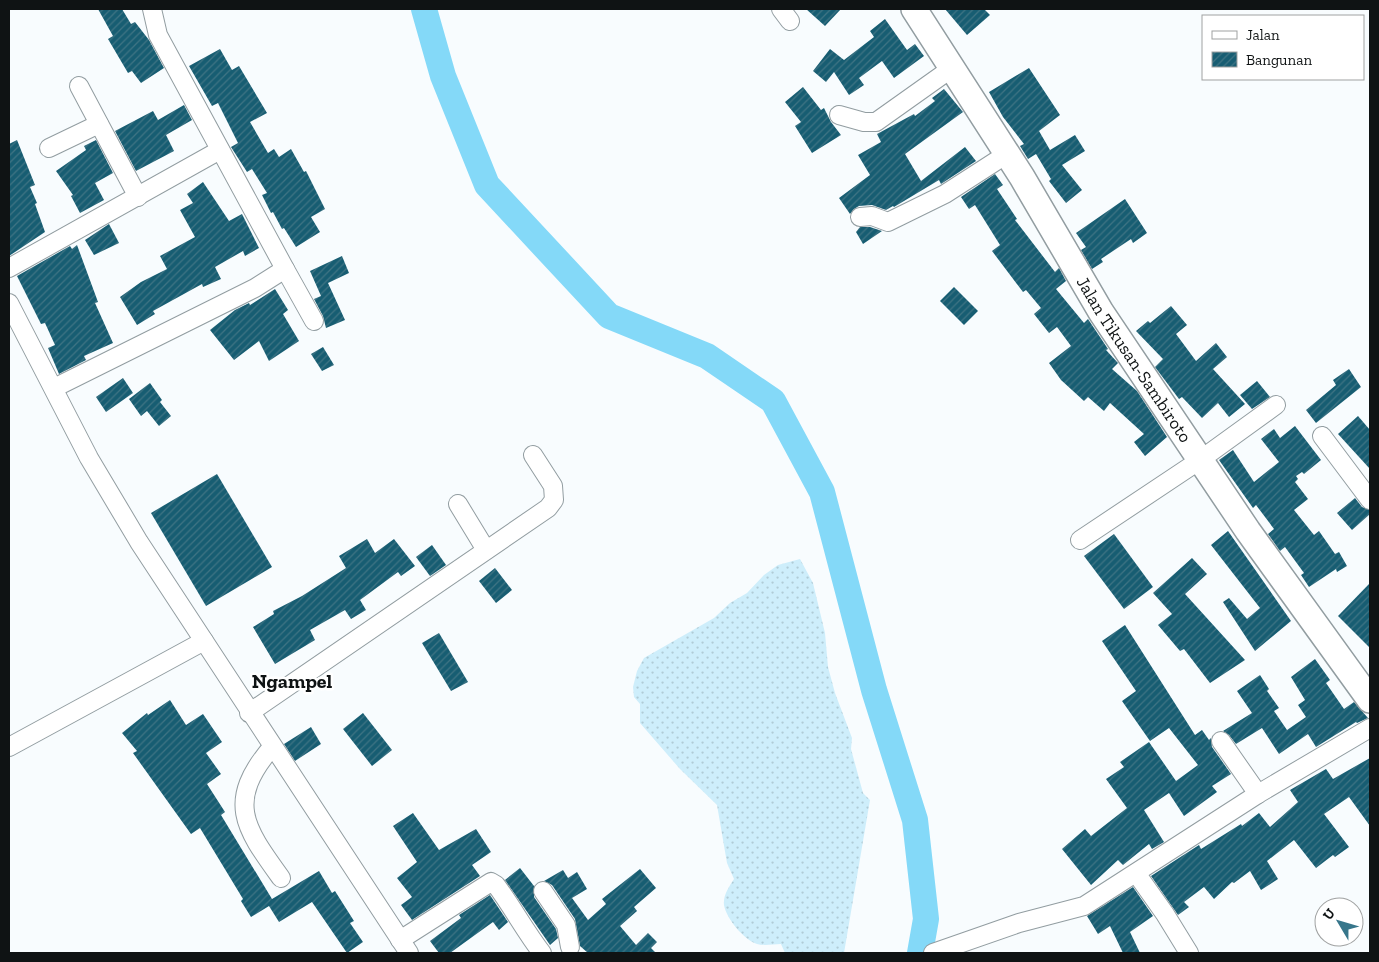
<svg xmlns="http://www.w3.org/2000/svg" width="1379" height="962" font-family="'Zilla Slab',serif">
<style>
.grass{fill:url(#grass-dots)}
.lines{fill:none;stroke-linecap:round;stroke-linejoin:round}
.river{stroke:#84d9f8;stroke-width:26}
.building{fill:url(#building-hatch)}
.street-casing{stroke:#929da1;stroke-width:20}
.secondary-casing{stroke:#929da1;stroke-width:28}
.street{stroke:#fff;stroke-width:18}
.secondary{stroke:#fff;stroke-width:25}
.labels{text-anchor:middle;stroke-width:5;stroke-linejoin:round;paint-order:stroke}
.street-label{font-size:18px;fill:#0f1314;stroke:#fff}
.quarter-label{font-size:20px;font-weight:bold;fill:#0f1314;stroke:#fff}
</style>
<defs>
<pattern id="grass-dots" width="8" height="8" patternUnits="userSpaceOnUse" patternTransform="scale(1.25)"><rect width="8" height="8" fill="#ceeefb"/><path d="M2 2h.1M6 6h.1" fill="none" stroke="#b0cbd6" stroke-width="1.8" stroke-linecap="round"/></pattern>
<pattern id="building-hatch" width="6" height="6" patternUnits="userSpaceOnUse" patternTransform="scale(1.25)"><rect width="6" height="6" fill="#175d72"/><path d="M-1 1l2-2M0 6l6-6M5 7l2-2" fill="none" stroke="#3f7484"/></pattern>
</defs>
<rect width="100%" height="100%" fill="#f8fcfe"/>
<path class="grass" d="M 800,559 L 813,583 L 825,633 L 828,667 L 835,693 L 852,738 L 851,749 L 863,793 L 870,800 L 844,953 L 785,953 L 781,944 C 774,944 764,946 757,944 C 744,940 726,918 724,905 C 723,895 729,887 734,879 L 727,863 L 717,805 L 680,769 L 640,723 L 640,704 L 634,697 L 633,687 L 637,671 L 644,658 L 714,618 L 730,603 L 747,593 L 764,575 L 778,565 Z"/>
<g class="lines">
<path class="river" d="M 424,9 L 443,76 L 487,185 L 609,316 L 707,356 L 773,401 L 822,492 L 874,690 L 915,820 L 926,919 L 920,953"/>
</g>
<g class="building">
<path d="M 98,9 L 122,9 L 131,24 L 135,22 L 149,40 L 164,68 L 141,83 L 132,71 L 128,73 L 108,39 L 113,36 Z"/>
<path d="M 806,9 L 841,9 L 825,26 Z"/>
<path d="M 945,9 L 984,9 L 990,15 L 967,35 Z"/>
<path d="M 885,19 L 907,50 L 915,44 L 924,56 L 894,78 L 882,61 L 859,78 L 864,85 L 849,95 L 834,72 L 826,82 L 813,71 L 830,49 L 844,60 L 874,37 L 870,31 Z"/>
<path d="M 220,49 L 232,70 L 239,66 L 267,113 L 250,122 L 268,153 L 274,149 L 279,157 L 291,149 L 304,172 L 306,171 L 325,209 L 311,217 L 320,232 L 296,247 L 284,228 L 282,229 L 273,212 L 271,213 L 262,195 L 267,193 L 252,169 L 247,172 L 231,147 L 238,143 L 218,103 L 212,106 L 189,66 Z"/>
<path d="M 1029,68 L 1060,115 L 1039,131 L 1050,150 L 1075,135 L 1085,151 L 1062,165 L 1082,190 L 1066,203 L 1049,181 L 1051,179 L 1036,154 L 1028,159 L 1020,146 L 1024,144 L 1003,117 L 989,92 Z"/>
<path d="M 803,87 L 821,110 L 824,108 L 831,122 L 841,135 L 812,153 L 795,126 L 801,122 L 785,102 Z"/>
<path d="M 944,89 L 963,112 L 905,154 L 921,181 L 965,147 L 976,161 L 941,184 L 939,180 L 894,207 L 893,206 L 886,210 L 872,205 L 859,206 L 854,209 L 850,214 L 839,198 L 870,175 L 858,155 L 881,142 L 877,134 L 914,114 L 915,116 L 935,101 L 932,98 Z"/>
<path d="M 184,105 L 192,120 L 166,135 L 174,151 L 136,171 L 115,131 L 153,111 L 158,120 Z"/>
<path d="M 17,140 L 35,185 L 30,187 L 37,203 L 35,204 L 45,232 L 9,256 L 9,144 Z"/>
<path d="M 96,140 L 113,173 L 95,183 L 104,200 L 80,213 L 71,196 L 73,195 L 56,171 L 86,150 L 84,146 Z"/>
<path d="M 995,174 L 1003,185 L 997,189 L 1017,219 L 1015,220 L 1055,272 L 1059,268 L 1066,281 L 1056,289 L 1084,323 L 1088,319 L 1108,349 L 1106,350 L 1118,363 L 1112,369 L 1137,391 L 1167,437 L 1145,456 L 1134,442 L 1144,434 L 1110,403 L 1104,411 L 1088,397 L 1084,401 L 1061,380 L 1049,363 L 1071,346 L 1057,327 L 1049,333 L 1034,314 L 1041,308 L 1026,290 L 1023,292 L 992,251 L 1000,245 L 975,205 L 969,209 L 961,197 Z"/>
<path d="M 203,182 L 229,221 L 242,214 L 259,248 L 245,256 L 243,251 L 215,267 L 221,279 L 203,287 L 202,284 L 153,311 L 155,314 L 137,325 L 120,297 L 141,282 L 167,269 L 160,256 L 195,237 L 180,210 L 193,203 L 187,194 Z"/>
<path d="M 1125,199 L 1147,233 L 1133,243 L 1131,239 L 1101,259 L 1103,262 L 1092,269 L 1081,250 L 1086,247 L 1076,233 Z"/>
<path d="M 109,224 L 119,243 L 94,255 L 85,240 Z"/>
<path d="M 860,227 L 870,227 L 882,231 L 863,244 L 856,232 Z"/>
<path d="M 77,245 L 98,302 L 95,303 L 113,343 L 84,356 L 86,360 L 59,374 L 48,348 L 55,345 L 45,323 L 41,324 L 17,276 L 70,246 L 72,249 Z"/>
<path d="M 342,256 L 349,273 L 328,283 L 345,320 L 326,328 L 323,316 L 314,299 L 321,296 L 310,271 Z"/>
<path d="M 954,287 L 978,311 L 964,325 L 940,301 Z"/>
<path d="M 275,289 L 288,310 L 283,314 L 299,341 L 269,361 L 259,341 L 234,360 L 210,330 L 235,310 L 249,303 L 250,305 Z"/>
<path d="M 1171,306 L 1187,325 L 1176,334 L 1196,361 L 1216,343 L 1227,357 L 1213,369 L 1245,404 L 1229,417 L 1218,403 L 1202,418 L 1182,397 L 1179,399 L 1155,367 L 1163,359 L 1136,331 L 1148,321 L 1150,323 Z"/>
<path d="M 323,347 L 334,365 L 322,371 L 311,354 Z"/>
<path d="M 1349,369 L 1361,387 L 1316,423 L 1306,410 L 1336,385 L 1333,380 Z"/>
<path d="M 123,378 L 133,393 L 106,412 L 96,397 Z"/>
<path d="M 1257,381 L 1270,397 L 1252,409 L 1240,395 Z"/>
<path d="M 150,383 L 162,400 L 160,402 L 171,416 L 159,426 L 147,411 L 141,416 L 129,399 Z"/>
<path d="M 1358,416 L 1370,430 L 1370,469 L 1338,434 Z"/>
<path d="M 1295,426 L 1321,460 L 1304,474 L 1302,472 L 1296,476 L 1298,479 L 1295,482 L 1308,499 L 1294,510 L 1314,535 L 1319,531 L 1335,554 L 1339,552 L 1347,566 L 1337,572 L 1336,569 L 1309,587 L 1301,575 L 1304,573 L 1285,547 L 1280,551 L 1268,534 L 1274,529 L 1256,505 L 1253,508 L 1219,460 L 1233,450 L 1254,482 L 1279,462 L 1261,439 L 1274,429 L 1280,438 Z"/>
<path d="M 217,474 L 272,567 L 206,606 L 151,513 Z"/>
<path d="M 1355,498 L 1362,507 L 1370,510 L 1370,514 L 1352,530 L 1337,513 Z"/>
<path d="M 1228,531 L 1291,621 L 1255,651 L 1223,602 L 1229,598 L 1247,619 L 1260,608 L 1211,545 Z"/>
<path d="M 1114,534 L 1153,587 L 1124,609 L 1084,556 Z"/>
<path d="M 367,539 L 375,553 L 394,539 L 415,566 L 401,576 L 398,572 L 360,600 L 366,610 L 351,619 L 345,610 L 310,630 L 315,640 L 275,664 L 253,627 L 274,614 L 273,611 L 302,596 L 346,568 L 339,556 Z"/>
<path d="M 432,545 L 446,565 L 430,576 L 416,557 Z"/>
<path d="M 1192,558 L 1207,574 L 1185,594 L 1245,660 L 1210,683 L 1184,649 L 1180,651 L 1158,625 L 1172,614 L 1153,593 Z"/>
<path d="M 495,568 L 512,590 L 496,603 L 479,581 Z"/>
<path d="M 1370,583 L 1370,648 L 1338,616 Z"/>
<path d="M 1125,625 L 1195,735 L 1202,730 L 1209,740 L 1211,738 L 1212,747 L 1231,774 L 1212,786 L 1217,792 L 1184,816 L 1169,793 L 1144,810 L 1164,842 L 1152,849 L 1149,844 L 1123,865 L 1118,860 L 1091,885 L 1062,849 L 1085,829 L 1091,836 L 1127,808 L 1106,779 L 1124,767 L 1120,762 L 1149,742 L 1176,781 L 1198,765 L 1169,728 L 1150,741 L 1122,701 L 1136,691 L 1102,641 Z"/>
<path d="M 439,633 L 468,682 L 451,691 L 422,643 Z"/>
<path d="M 1315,659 L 1330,680 L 1326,683 L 1344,709 L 1354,702 L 1368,718 L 1357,723 L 1356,722 L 1316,747 L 1308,734 L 1279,754 L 1262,728 L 1236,744 L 1229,735 L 1223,731 L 1252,713 L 1237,691 L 1260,675 L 1269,689 L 1267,691 L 1279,708 L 1274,711 L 1287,730 L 1306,717 L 1298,705 L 1305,700 L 1291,677 Z"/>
<path d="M 170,700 L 186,725 L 203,714 L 222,742 L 206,753 L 221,774 L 207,784 L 225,812 L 221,815 L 272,899 L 319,871 L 332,893 L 335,891 L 354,921 L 350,923 L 363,942 L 347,953 L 312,902 L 279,922 L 269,906 L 251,917 L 241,901 L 243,899 L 200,828 L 191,834 L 133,753 L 137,751 L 122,733 L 147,713 L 148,715 Z"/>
<path d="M 363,713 L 392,750 L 372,766 L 343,729 Z"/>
<path d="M 311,727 L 321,744 L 295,761 L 284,744 Z"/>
<path d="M 1370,758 L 1370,826 L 1349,797 L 1324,814 L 1349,847 L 1335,857 L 1333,855 L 1316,868 L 1294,840 L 1267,861 L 1278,879 L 1261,890 L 1250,871 L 1234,883 L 1232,882 L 1214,899 L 1204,887 L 1184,902 L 1189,907 L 1178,915 L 1151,876 L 1199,845 L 1201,849 L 1241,824 L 1242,826 L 1259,813 L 1270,827 L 1298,802 L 1290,790 L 1326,769 L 1333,779 Z"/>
<path d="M 413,813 L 439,850 L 476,829 L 491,852 L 472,865 L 480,876 L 412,920 L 401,905 L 412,897 L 397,878 L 417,862 L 393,826 Z"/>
<path d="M 520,868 L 534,886 L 534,897 L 556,929 L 558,938 L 550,945 L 505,880 Z"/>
<path d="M 640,869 L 656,888 L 634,907 L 637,911 L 620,926 L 636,945 L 648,933 L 657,942 L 651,948 L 656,953 L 588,953 L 580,946 L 575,919 L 552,885 L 544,881 L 563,870 L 568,878 L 577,872 L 587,889 L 572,898 L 588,920 L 606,904 L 602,899 Z"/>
<path d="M 1133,887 L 1153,916 L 1130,932 L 1140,953 L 1123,953 L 1110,926 L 1098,934 L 1087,916 Z"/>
<path d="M 490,895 L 508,922 L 499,930 L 493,922 L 450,953 L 439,953 L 430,941 L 461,918 L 459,915 Z"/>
</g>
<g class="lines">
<defs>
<g id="street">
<path d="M 781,9 L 790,21"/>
<path d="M 79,86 L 138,197"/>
<path d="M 839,115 L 864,122 L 876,122 L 952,68"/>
<path d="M 49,148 L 99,124"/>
<path d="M 860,217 L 872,216 L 888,222 L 945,194 L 1007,154"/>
<path d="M 9,268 L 220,150"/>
<path d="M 285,269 L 314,321"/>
<path d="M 9,303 L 89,458 L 139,542 L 409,953"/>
<path d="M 54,388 L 255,288 L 285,269 L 158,35 L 152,9"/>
<path d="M 1322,436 L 1370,500"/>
<path d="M 458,504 L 486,550"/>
<path d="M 1080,540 L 1200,460 L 1276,405"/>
<path d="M 249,713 L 548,508 L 554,500 L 553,486 L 533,455"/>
<path d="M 1221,741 L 1258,794"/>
<path d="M 9,747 L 204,641"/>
<path d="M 272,747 C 225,802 245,828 281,878"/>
<path d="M 1136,873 L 1165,914 L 1189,953"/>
<path d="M 543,891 L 566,925 L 570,947"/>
<path d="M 400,940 L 491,882 L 496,885 C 513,908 525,931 542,953"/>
<path d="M 933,953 L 1019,923 L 1084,906 L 1258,794 L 1370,728"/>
</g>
<g id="secondary">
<path id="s1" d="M 914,9 L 1022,177 L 1101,312 L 1248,531 L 1370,700"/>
</g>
</defs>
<use href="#street" class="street-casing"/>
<use href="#secondary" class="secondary-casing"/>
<use href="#street" class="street"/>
<use href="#secondary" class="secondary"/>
</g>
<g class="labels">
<g class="street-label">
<text dy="6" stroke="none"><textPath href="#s1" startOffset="414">Jalan Tikusan-Sambiroto</textPath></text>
</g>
<g class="quarter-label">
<text x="292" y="688">Ngampel</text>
</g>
</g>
<rect width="1379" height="962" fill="none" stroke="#0f1314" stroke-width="20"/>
<rect x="1202" y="15" width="162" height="65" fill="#ffffff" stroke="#9fa1a1"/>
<rect x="1212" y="31" width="25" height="8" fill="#ffffff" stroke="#9fa1a1"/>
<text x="1246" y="40" font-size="15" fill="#0f1314">Jalan</text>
<rect x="1212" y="52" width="25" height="15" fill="url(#building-hatch)" stroke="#9fa1a1"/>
<text x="1246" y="65" font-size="15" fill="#0f1314">Bangunan</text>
<g transform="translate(1339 922) rotate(308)"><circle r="24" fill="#ffffff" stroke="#9fa1a1"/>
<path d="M0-4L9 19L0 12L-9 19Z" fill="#37768b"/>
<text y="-8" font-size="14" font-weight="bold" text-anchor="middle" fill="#0f1314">U</text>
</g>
</svg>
